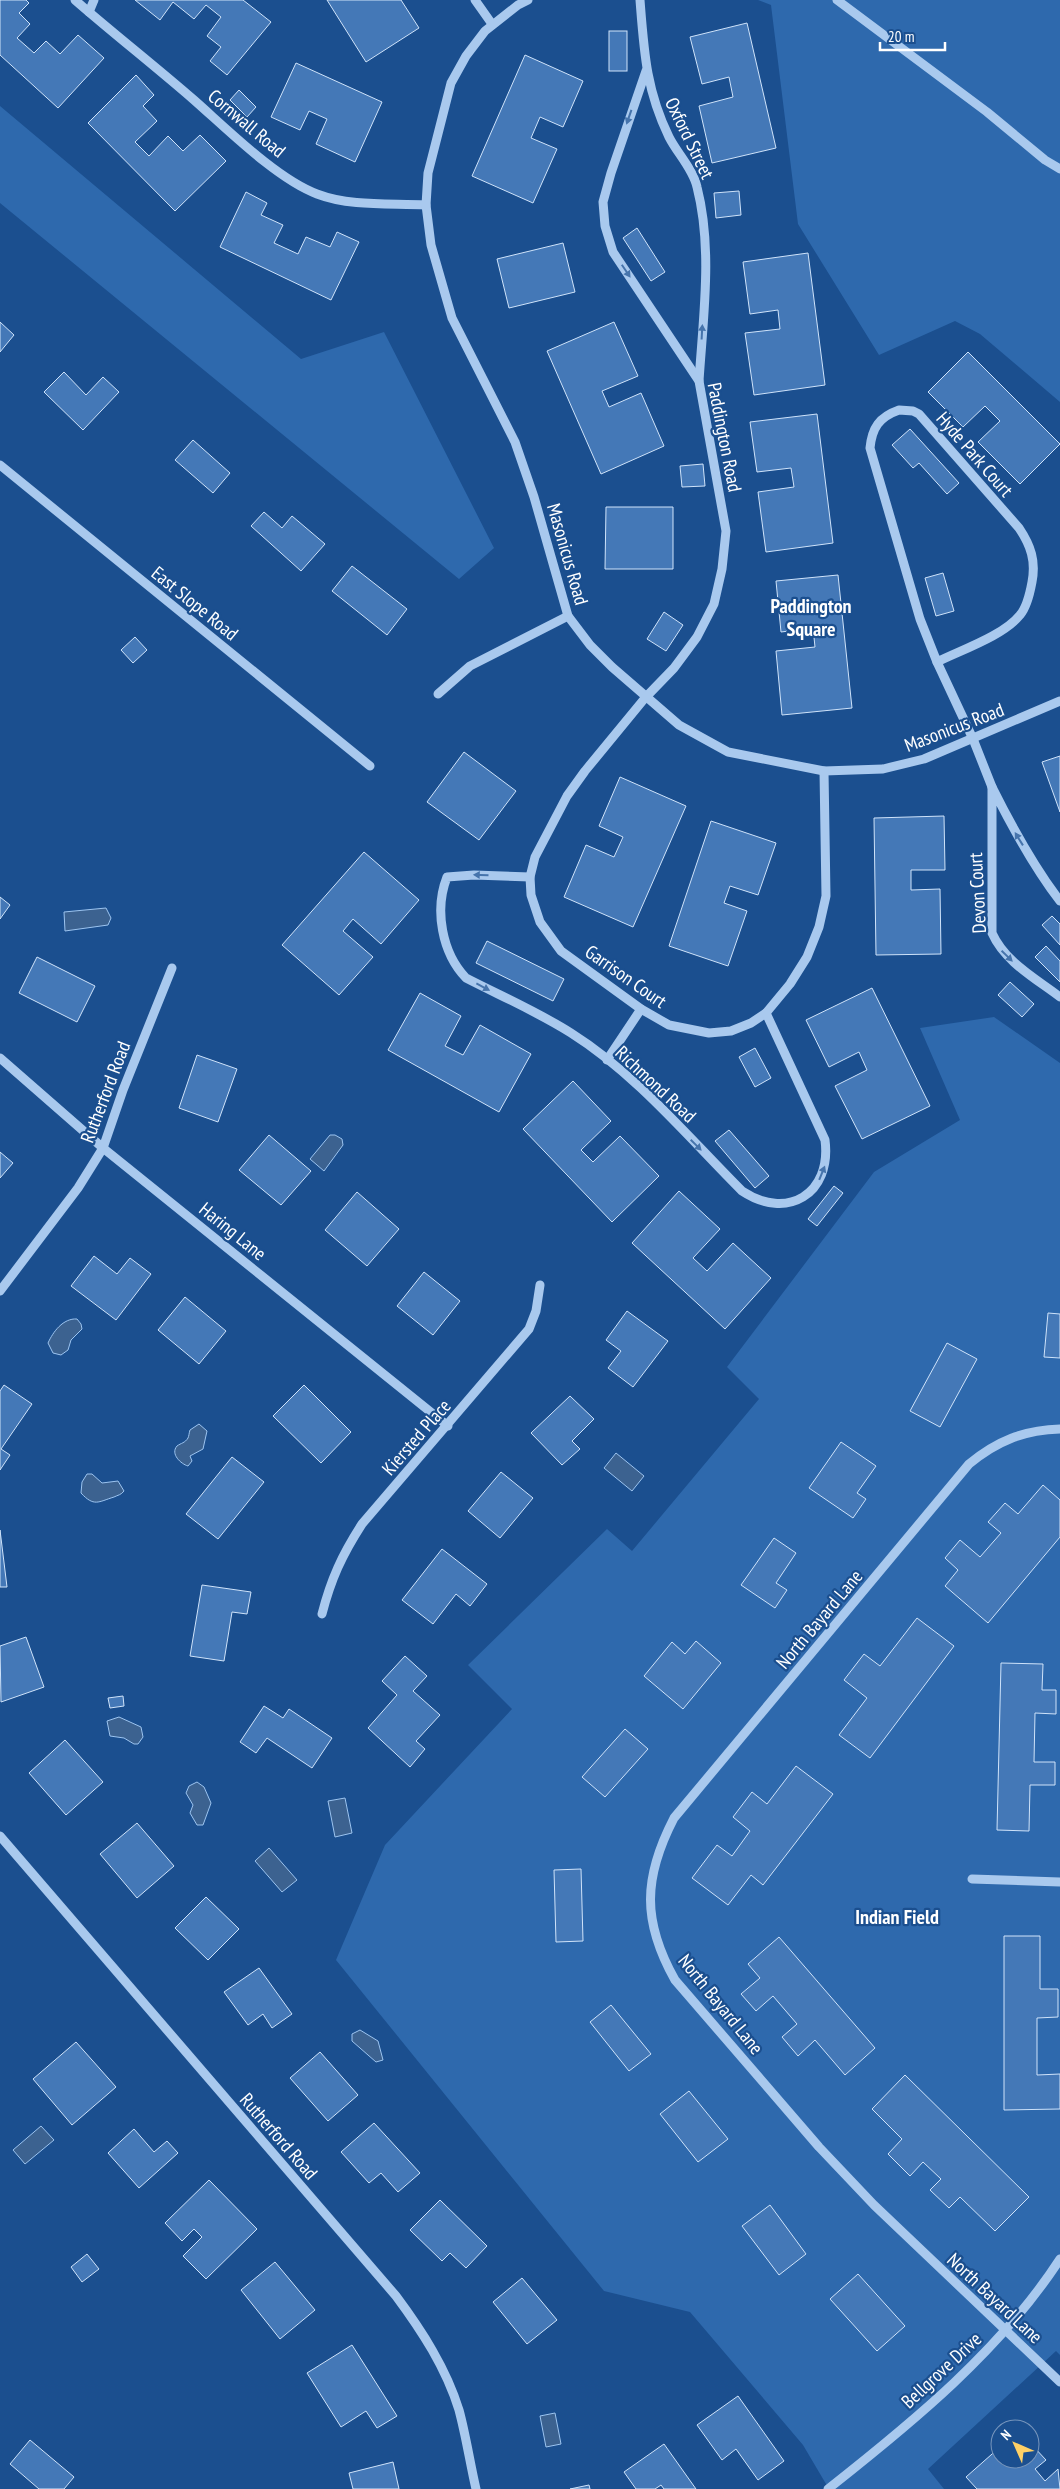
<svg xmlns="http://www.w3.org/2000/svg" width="1060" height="2489" font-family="'PT Sans Narrow',sans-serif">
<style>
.green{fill:#2e69ad}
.water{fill:#3c6290;stroke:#9cc4f0}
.building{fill:#4478b7;stroke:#cfe3fa}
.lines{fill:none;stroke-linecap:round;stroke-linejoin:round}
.minor{stroke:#a9c9ee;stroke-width:9}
.oneway{fill:#4674ac}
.labels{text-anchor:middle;stroke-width:4.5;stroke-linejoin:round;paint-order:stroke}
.street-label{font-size:19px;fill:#fff;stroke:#1b4f8f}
.neighbourhood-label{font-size:20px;font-weight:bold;fill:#fff;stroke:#1b4f8f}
</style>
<rect width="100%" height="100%" fill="#1b4f8f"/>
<g class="green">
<path d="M 758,0 L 1060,0 L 1060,402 L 980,334 L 955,321 L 879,355 L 798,224 L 771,5 Z"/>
<path d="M 0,106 L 301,359 L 384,332 L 494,548 L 459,579 L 0,203 Z"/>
<path d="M 994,1017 L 1060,1063 L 1060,2355 L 1056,2351 L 928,2469 L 944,2489 L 829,2489 L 803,2445 L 690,2312 L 604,2291 L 336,1960 L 385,1845 L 512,1709 L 468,1665 L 607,1529 L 632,1551 L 759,1399 L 727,1367 L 874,1172 L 960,1120 L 920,1028 Z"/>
</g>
<g class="water">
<path d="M 106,908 L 111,918 L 108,925 L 65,931 L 64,912 Z"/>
<path d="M 330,1135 L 335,1135 L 342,1139 L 343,1145 L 324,1171 L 310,1159 Z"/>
<path d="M 77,1319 L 81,1324 L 82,1329 L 71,1340 L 68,1350 L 61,1355 L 53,1353 L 48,1343 C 53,1332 63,1318 77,1319 Z"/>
<path d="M 199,1424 L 207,1431 L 203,1449 L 190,1456 L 192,1461 L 188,1466 C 181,1464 170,1454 177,1446 C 181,1443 185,1443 188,1438 C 189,1436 189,1433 190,1430 Z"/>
<path d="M 616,1453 L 644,1476 L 632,1491 L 604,1468 Z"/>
<path d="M 87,1474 L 92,1474 L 102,1483 L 118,1481 L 124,1491 C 121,1495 118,1495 114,1497 C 98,1502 94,1507 81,1493 L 82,1482 Z"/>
<path d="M 119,1717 L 141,1727 L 143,1737 L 138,1744 L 134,1744 L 124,1738 L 110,1736 L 107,1721 Z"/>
<path d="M 197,1782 L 204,1787 L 211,1803 L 203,1825 L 197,1825 L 190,1813 L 193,1805 L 186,1793 L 189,1786 Z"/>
<path d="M 345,1798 L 352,1833 L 335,1837 L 328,1801 Z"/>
<path d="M 269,1848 L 297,1880 L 282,1892 L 255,1861 Z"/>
<path d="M 360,2030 L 378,2041 L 383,2060 L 376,2062 L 352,2041 L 352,2034 Z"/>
<path d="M 41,2126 L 54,2140 L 25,2164 L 13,2150 Z"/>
<path d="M 555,2413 L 561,2444 L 546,2447 L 540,2416 Z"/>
</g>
<g class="building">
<path d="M 0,0 L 26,0 L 29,3 L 19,13 L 30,24 L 17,38 L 34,53 L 46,41 L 60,54 L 78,35 L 104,58 L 58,108 L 0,55 Z"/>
<path d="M 135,0 L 243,0 L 271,22 L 227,75 L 210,61 L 221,47 L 207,36 L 221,17 L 206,5 L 194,19 L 173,2 L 160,20 Z"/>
<path d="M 327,0 L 401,0 L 419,28 L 366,62 Z"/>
<path d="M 747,23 L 776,148 L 712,163 L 699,106 L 733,97 L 729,77 L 702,84 L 690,37 Z"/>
<rect x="609" y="31" width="18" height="40"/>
<path d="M 525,55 L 583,81 L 563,127 L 540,117 L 531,138 L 557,149 L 533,203 L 472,176 Z"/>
<path d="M 296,63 L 382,102 L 355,162 L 316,144 L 327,119 L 309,111 L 300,130 L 271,117 Z"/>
<path d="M 136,75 L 154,95 L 143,106 L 157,121 L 135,142 L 149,156 L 168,136 L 183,151 L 200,135 L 226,161 L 175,211 L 88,123 Z"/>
<path d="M 239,90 L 256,107 L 247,117 L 230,100 Z"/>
<path d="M 739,191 L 741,215 L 716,218 L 714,193 Z"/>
<path d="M 246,192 L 267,203 L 261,215 L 283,225 L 274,243 L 298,254 L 306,237 L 330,247 L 337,232 L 359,242 L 331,300 L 220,247 Z"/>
<path d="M 637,228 L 665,272 L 651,281 L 623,238 Z"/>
<path d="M 563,243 L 575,292 L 509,308 L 497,259 Z"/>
<path d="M 808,253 L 825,385 L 754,395 L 745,333 L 780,329 L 778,310 L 750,314 L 743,262 Z"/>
<path d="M 0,322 L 14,335 L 0,352 Z"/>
<path d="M 614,322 L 638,376 L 602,391 L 609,407 L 641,393 L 664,446 L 601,474 L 547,351 Z"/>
<path d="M 968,352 L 1060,444 L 1020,484 L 978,442 L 1000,421 L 985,406 L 963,427 L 928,392 Z"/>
<path d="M 64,372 L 86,395 L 103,377 L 119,392 L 83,430 L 44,392 Z"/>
<path d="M 817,414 L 833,543 L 766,552 L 758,492 L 794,487 L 791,468 L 757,472 L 750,422 Z"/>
<path d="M 910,429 L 959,483 L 947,494 L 919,463 L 913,468 L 892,445 Z"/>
<path d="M 193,440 L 230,473 L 213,493 L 175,460 Z"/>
<path d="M 703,464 L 705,486 L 682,487 L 680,466 Z"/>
<path d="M 606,507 L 673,507 L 673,569 L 605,569 Z"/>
<path d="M 264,512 L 282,528 L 292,516 L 325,544 L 301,571 L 251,526 Z"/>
<path d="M 352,566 L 407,609 L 387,635 L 332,591 Z"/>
<path d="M 943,573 L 954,611 L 936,616 L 925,578 Z"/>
<path d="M 838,575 L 852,708 L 782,715 L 776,651 L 815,647 L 813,628 L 781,632 L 776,581 Z"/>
<path d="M 664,612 L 683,625 L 666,651 L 647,639 Z"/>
<path d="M 135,637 L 147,650 L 133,663 L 121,650 Z"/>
<path d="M 464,752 L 516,791 L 479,840 L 427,802 Z"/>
<path d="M 1060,756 L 1060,812 L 1042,762 Z"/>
<path d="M 620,777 L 686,806 L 633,927 L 564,897 L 586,845 L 614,857 L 623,837 L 599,826 Z"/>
<path d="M 944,816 L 945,870 L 911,870 L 911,890 L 940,889 L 941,954 L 876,955 L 874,818 Z"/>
<path d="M 711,821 L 776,843 L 758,895 L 730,886 L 724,903 L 747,911 L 728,966 L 669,946 Z"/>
<path d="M 364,852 L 419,900 L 381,944 L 353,919 L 343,931 L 373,957 L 339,995 L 282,945 Z"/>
<path d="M 0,897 L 10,905 L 0,919 Z"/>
<path d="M 1052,916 L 1060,924 L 1060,945 L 1042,925 Z"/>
<path d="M 487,941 L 564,979 L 553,1001 L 476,963 Z"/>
<path d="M 1046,946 L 1060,961 L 1060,982 L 1035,957 Z"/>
<path d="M 37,957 L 95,986 L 77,1022 L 19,993 Z"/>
<path d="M 1010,982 L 1034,1004 L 1022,1017 L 998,995 Z"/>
<path d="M 872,988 L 930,1106 L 862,1139 L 835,1086 L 867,1070 L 859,1052 L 829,1067 L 806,1020 Z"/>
<path d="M 420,993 L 461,1016 L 445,1046 L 463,1055 L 480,1025 L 531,1054 L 499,1112 L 388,1050 Z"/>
<path d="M 755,1048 L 771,1078 L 755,1087 L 739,1057 Z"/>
<path d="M 197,1055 L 237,1069 L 218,1122 L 179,1108 Z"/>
<path d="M 573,1081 L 611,1121 L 581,1150 L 593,1162 L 620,1136 L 659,1176 L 612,1222 L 523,1129 Z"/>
<path d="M 729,1130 L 769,1176 L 755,1188 L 715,1141 Z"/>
<path d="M 269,1135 L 311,1171 L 281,1205 L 239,1170 Z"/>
<path d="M 0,1152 L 13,1163 L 0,1178 Z"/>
<path d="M 834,1186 L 843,1193 L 817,1226 L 808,1219 Z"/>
<path d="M 679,1191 L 720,1229 L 693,1258 L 707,1271 L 733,1243 L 771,1278 L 725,1329 L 632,1243 Z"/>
<path d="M 357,1192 L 399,1229 L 367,1266 L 325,1230 Z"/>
<path d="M 94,1256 L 117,1274 L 130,1258 L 151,1274 L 116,1320 L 71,1286 Z"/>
<path d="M 424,1272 L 460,1301 L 433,1335 L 397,1306 Z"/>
<path d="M 185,1297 L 226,1331 L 199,1364 L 158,1330 Z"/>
<path d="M 627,1311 L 668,1341 L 633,1387 L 608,1368 L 621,1351 L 606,1340 Z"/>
<path d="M 1048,1313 L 1060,1314 L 1060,1358 L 1044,1357 Z"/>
<path d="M 947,1343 L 977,1359 L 940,1427 L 910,1411 Z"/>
<path d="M 4,1385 L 32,1404 L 1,1449 L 10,1455 L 0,1470 L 0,1391 Z"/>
<path d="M 304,1385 L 351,1432 L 321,1463 L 273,1416 Z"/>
<path d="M 570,1396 L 594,1419 L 572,1441 L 580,1449 L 562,1465 L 531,1433 Z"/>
<path d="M 841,1442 L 876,1466 L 857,1493 L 866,1499 L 853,1518 L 809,1488 Z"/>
<path d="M 232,1457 L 264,1482 L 218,1539 L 186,1514 Z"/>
<path d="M 501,1472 L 533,1498 L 500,1538 L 468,1511 Z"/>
<path d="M 1043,1485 L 1060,1500 L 1060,1537 L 988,1623 L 945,1586 L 958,1570 L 945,1558 L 960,1540 L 980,1557 L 1001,1533 L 988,1522 L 1005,1503 L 1018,1514 Z"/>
<path d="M 0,1530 L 7,1587 L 0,1587 Z"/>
<path d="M 774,1538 L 796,1553 L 776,1583 L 787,1590 L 775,1608 L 741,1585 Z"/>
<path d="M 442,1549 L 487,1584 L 470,1606 L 456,1594 L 433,1624 L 402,1600 Z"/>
<path d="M 202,1585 L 251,1592 L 247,1614 L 232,1612 L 224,1661 L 190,1656 Z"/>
<path d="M 917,1618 L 954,1646 L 870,1758 L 839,1735 L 867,1698 L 844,1680 L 864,1654 L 880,1666 Z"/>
<path d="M 26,1637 L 44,1687 L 1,1702 L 0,1646 Z"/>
<path d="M 696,1641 L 721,1663 L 683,1709 L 644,1676 L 672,1642 L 685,1654 Z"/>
<path d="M 405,1656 L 427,1676 L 413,1691 L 440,1715 L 416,1741 L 425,1749 L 410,1767 L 368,1728 L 397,1695 L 382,1681 Z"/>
<path d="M 1001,1663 L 1043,1664 L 1042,1690 L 1056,1690 L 1056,1714 L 1035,1713 L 1034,1762 L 1055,1762 L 1055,1785 L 1030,1785 L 1029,1831 L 997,1830 Z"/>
<path d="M 123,1696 L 124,1706 L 110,1708 L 108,1698 Z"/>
<path d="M 264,1706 L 283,1718 L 289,1709 L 332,1738 L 312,1768 L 267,1738 L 256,1753 L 240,1742 Z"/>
<path d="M 625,1729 L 648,1749 L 605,1797 L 582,1777 Z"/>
<path d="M 65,1740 L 103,1782 L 66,1815 L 29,1773 Z"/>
<path d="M 796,1766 L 833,1794 L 763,1885 L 751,1875 L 728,1905 L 692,1878 L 717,1845 L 732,1856 L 750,1831 L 733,1817 L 752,1792 L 767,1804 Z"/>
<path d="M 137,1823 L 174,1866 L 137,1898 L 100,1854 Z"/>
<path d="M 581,1869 L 583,1941 L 556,1942 L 554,1870 Z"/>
<path d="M 206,1897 L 239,1929 L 208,1960 L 175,1928 Z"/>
<path d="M 1004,1936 L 1040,1936 L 1040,1989 L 1058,1989 L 1058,2017 L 1037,2018 L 1037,2075 L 1060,2074 L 1060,2109 L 1004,2110 Z"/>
<path d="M 779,1937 L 875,2048 L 845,2075 L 815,2040 L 798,2056 L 782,2037 L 797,2024 L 773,1996 L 756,2011 L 741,1994 L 760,1978 L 748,1964 Z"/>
<path d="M 259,1968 L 292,2014 L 272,2028 L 263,2014 L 248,2025 L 224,1992 Z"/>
<path d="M 611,2005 L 651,2054 L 629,2071 L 590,2022 Z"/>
<path d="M 76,2042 L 116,2087 L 72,2125 L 33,2079 Z"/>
<path d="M 320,2052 L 358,2095 L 328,2121 L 290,2078 Z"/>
<path d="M 905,2075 L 1029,2197 L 995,2231 L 960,2197 L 949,2208 L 930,2190 L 941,2179 L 923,2162 L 910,2176 L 888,2154 L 902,2139 L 872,2109 Z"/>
<path d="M 689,2091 L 728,2139 L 698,2162 L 660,2114 Z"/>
<path d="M 374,2123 L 420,2173 L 398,2192 L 381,2173 L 369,2183 L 341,2152 Z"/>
<path d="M 134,2129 L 154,2152 L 167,2141 L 178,2153 L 139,2188 L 108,2153 Z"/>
<path d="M 209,2180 L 257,2229 L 206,2279 L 183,2256 L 202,2237 L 194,2229 L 182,2241 L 165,2223 Z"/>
<path d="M 440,2200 L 487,2246 L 466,2268 L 450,2253 L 442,2261 L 410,2230 Z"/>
<path d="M 770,2205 L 806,2254 L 779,2275 L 742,2226 Z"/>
<path d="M 87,2254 L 99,2269 L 82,2282 L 71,2267 Z"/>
<path d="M 275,2262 L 315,2310 L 280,2339 L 241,2290 Z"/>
<path d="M 858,2274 L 905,2326 L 877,2351 L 830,2299 Z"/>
<path d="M 522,2278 L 557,2320 L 527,2344 L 493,2302 Z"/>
<path d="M 352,2345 L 397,2416 L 377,2428 L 366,2411 L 341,2427 L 307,2373 Z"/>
<path d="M 738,2396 L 784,2461 L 758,2480 L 736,2449 L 722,2460 L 697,2425 Z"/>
<path d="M 30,2440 L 74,2477 L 64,2489 L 39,2489 L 10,2464 Z"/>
<path d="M 664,2444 L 696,2489 L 664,2489 L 661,2485 L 655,2489 L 636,2489 L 624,2472 Z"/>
<path d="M 1033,2446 L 1046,2460 L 1035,2469 L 1045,2481 L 1058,2469 L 1060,2489 L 977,2489 L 966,2477 L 1000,2447 L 1000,2459 L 1030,2459 L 1030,2449 Z"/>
<path d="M 393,2462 L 399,2489 L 353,2489 L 349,2473 Z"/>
<path d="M 589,2485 L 590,2489 L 570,2489 Z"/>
</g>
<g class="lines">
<g class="minor">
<path d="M 75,0 C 114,34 155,66 194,100 C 227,129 277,179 317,194 C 351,207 391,203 426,205"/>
<path d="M 475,0 L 492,24"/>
<path d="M 528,0 L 518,5 L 485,31 L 466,56 L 451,83 L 428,173 L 426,205 L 431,245 L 452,318 L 515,442 L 534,497 L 568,616 L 590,645 L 612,667 L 679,725 L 728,752 L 824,771 L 883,769 L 924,759 L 1060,701"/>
<path d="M 640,0 C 644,51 646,90 669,137 C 677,153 693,169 697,187 C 713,249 703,318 699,381"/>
<path d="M 837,0 L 987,112 L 1045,160 L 1060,169"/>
<path d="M 89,12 L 94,0"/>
<path d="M 646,71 L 611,173 L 603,202 L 605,226 L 613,252 L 699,381 L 726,531 L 722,569 L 714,604 L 697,637 L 674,668 L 645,698 L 585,771 L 567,796 L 535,857 L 530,877 L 531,895 L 540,922 L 561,951 L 641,1009 L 669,1025 L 709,1033 L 731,1031 L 751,1023 L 766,1013 L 790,984 L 807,957 L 819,927 L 826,896 L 824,771"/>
<path d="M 899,410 L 913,411 L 919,414 L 1019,528 C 1031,546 1036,561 1032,582 C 1030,593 1027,607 1020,615 C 1003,636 961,650 937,662 L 920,619 L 870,448 C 872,428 879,417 899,410 Z"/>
<path d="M 0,465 L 370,766"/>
<path d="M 937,662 L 973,739 L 992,787"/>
<path d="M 438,694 L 470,666 L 568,616"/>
<path d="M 530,877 L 474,875 L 447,877 C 434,910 442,953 466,978 C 501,996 538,1012 571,1033 C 636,1074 688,1137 742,1191 C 787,1221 832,1194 825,1140 L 766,1013"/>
<path d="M 1060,901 C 1033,866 1012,827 992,787 L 992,933 C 1005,962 1035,978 1060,997"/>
<path d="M 0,1058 L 103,1148 L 448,1426"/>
<path d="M 607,1060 L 641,1009"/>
<path d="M 0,1291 L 78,1188 L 103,1148 L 123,1090 L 172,968"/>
<path d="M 1060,1429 C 1024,1430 997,1441 969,1464 L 674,1818 C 643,1878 642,1921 675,1980 L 819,2147 L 874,2205 L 1060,2382"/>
<path d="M 322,1614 C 331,1579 342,1555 362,1524 L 529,1329 L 536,1311 L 540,1285"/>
<path d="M 0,1836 L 396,2296 C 422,2331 446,2368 459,2410 C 466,2436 470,2463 476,2489"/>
<path d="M 972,1879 L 1060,1882"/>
<path d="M 828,2489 C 913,2422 1001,2350 1060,2259"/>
</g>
</g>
<defs><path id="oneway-solid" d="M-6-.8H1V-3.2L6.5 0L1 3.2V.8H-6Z" transform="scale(1.25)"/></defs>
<g class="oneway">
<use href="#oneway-solid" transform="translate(629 117) rotate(109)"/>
<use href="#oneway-solid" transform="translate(626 271) rotate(56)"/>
<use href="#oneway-solid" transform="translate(702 332) rotate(-87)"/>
<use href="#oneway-solid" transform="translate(1019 839) rotate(-122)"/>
<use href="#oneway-solid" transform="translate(481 875) rotate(-178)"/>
<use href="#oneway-solid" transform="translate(1007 956) rotate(44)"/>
<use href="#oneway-solid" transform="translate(483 987) rotate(28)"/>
<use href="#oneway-solid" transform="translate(696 1145) rotate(45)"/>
<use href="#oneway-solid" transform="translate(822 1173) rotate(-68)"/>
</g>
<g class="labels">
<g class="street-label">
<text transform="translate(247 123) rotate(40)" y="7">Cornwall Road</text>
<text transform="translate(690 138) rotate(64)" y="7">Oxford Street</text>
<text transform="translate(725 437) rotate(79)" y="7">Paddington Road</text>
<text transform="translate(975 454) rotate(49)" y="7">Hyde Park Court</text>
<text transform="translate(568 554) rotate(74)" y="7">Masonicus Road</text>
<text transform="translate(195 603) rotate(39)" y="7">East Slope Road</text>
<text transform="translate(954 727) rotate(-21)" y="7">Masonicus Road</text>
<text transform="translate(977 893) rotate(-93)" y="7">Devon Court</text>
<text transform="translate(626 976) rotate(35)" y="7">Garrison Court</text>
<text transform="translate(656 1084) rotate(43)" y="7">Richmond Road</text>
<text transform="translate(105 1092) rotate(-69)" y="7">Rutherford Road</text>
<text transform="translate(233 1231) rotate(39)" y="7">Haring Lane</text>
<text transform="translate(416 1437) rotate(-49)" y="7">Kiersted Place</text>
<text transform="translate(819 1619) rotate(-50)" y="7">North Bayard Lane</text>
<text transform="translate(721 2004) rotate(51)" y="7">North Bayard Lane</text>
<text transform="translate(279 2136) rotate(49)" y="7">Rutherford Road</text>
<text transform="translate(995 2298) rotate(43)" y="7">North Bayard Lane</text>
<text transform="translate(941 2370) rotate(-43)" y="7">Bellgrove Drive</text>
</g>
<g class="neighbourhood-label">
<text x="811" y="613">Paddington<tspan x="811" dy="23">Square</tspan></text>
<text x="897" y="1924">Indian Field</text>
</g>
</g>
<g transform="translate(1015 2444) rotate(315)"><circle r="24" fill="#1b4f8f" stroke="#7695bc"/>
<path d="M0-4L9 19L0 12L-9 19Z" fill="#ffd166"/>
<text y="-8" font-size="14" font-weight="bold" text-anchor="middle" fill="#ffffff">N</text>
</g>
<path d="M880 42v8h65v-8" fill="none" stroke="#ffffff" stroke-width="2.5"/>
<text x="888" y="42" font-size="15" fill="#ffffff" stroke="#1b4f8f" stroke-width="4" paint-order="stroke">20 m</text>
</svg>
